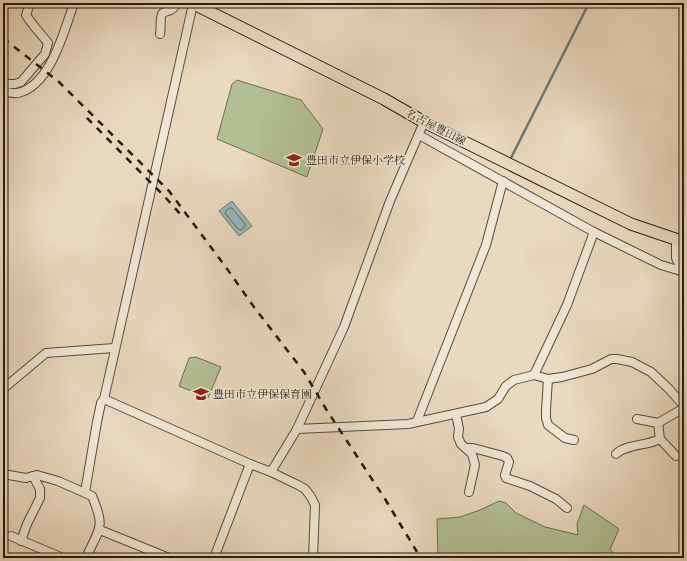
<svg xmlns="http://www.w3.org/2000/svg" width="687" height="561" font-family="Vollkorn,'Noto Serif JP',serif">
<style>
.green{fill:#b2bf95;stroke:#6c6c50}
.water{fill:#9ab8ba;stroke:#6b7974}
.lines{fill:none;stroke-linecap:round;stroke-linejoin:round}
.shore{stroke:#606962;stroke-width:1}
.stream{stroke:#6b7974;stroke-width:2.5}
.minor-casing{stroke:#564a38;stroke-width:10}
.major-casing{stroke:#251a0b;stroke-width:13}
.minor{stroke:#f1e6d5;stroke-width:8}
.major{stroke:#ead8bf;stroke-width:11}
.rail{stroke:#251a0b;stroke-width:2.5;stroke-dasharray:7 7;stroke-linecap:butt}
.labels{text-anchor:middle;stroke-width:3;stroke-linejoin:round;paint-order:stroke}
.street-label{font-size:11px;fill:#251a0b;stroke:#f1e6d5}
.poi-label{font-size:11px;fill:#251a0b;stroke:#f1e6d5;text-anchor:start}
</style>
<rect width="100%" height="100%" fill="#ead8bf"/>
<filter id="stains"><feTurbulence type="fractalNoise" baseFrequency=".005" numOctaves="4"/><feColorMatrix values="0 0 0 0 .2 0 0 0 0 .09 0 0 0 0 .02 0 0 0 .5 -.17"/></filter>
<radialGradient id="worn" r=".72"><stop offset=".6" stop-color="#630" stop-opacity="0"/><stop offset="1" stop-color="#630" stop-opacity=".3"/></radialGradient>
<g class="green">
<path d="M 237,80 L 301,100 L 323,129 L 307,177 L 217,139 L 232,84 Z"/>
<path d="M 196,357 L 221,367 L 208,398 L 179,386 L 189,358 Z"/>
<path d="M 499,501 L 506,503 L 516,513 L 545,527 L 578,535 L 577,524 L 584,505 L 619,529 L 610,549 L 617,558 L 438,558 L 437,519 L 460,517 L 480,510 Z"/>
</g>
<path class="water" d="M 232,201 L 252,226 L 239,236 L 219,211 Z"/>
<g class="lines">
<path class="shore" d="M 230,208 L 232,208 L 245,224 L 245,226 L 241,230 L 238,229 L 225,213 L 226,211 Z"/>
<path class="stream" d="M 511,158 L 589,3"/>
<defs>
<g id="minor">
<path d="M 160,34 C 161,28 160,18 162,14 C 166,9 172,14 177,3"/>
<path d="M 3,82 L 5,84 L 15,84 L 21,82 L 45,54 L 48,43 C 41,34 33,26 26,15 L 30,3"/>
<path d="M 3,91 C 8,92 14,94 18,93 C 51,85 64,31 74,3"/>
<path d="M 419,135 L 594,232 L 661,265 L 681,271"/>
<path d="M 676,240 L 676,258 L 684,276"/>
<path d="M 534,375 L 567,305 L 594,232"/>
<path d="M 548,379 L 546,410 L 546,418 L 548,425 L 565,438 L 574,440"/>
<path d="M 3,389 L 46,353 L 114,348"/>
<path d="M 104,399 L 250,464 L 271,472 L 298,485 L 305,489 L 311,497 L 315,505 L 313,558"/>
<path d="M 456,414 L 459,429 L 458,437 L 461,444 L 472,454 L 475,465 L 469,492"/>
<path d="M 637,419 L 658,423 L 684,408"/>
<path d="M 417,421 L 486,245 L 503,181"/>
<path d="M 658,423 L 660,439 L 676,456"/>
<path d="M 297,429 L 408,424 L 486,407 L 498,399 L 506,386 L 514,380 L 534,375 L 548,379 L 562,377 L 592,369 L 611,359 L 617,359 L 632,362 L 651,372 L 669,389 L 684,406"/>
<path d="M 466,448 L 473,448 L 503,456 L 507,458 L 509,462 L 505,475 L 506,478 L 530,486 L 556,499 L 567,508"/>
<path d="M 616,454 C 626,444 647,446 660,439"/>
<path d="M 271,472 L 297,429 L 344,327 L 390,201 L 424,122"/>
<path d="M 3,474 L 26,478 L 37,475 L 58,481 L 92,496 C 106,529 99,528 86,558"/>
<path d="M 85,492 L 97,422 L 101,403 L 104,399 L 193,4"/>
<path d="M 100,530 L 169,558"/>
<path d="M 11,536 L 63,558"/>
<path d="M 21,541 L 27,524 L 40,498 L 40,489 L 33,476"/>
<path d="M 214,558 L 250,464"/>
</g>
<path id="major" d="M 192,3 L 384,99 L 424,122 L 631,224 L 684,242"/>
</defs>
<use href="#minor" class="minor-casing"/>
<use href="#major" class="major-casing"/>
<use href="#minor" class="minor"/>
<use href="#major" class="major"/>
<g class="rail">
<path d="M 3,38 L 59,82 L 169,191 L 225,266 L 254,307 L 304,372 L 326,409 L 385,499 L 417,552"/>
<path d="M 87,118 L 165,197 L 182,216"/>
</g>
</g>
<defs>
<symbol id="school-bare" viewBox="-9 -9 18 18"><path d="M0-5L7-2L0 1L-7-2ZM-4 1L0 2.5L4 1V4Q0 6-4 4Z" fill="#8f2418" stroke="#f1e6d5" stroke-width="2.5" paint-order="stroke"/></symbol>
</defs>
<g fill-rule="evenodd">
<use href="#school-bare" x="283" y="149" width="22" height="22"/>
<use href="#school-bare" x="190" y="383" width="22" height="22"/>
</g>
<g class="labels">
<g class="street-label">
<text transform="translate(436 127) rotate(27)" y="4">名古屋豊田線</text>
</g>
<g class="poi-label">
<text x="306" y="164">豊田市立伊保小学校</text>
<text x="213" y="398">豊田市立伊保保育園</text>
</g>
</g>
<rect width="687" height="561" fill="none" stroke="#ead8bf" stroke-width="16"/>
<rect x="4" y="4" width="679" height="553" fill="none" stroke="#251a0b" stroke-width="2"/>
<rect x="8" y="8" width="671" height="545" fill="none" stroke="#251a0b"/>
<rect width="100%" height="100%" filter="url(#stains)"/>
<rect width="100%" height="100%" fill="url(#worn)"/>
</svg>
